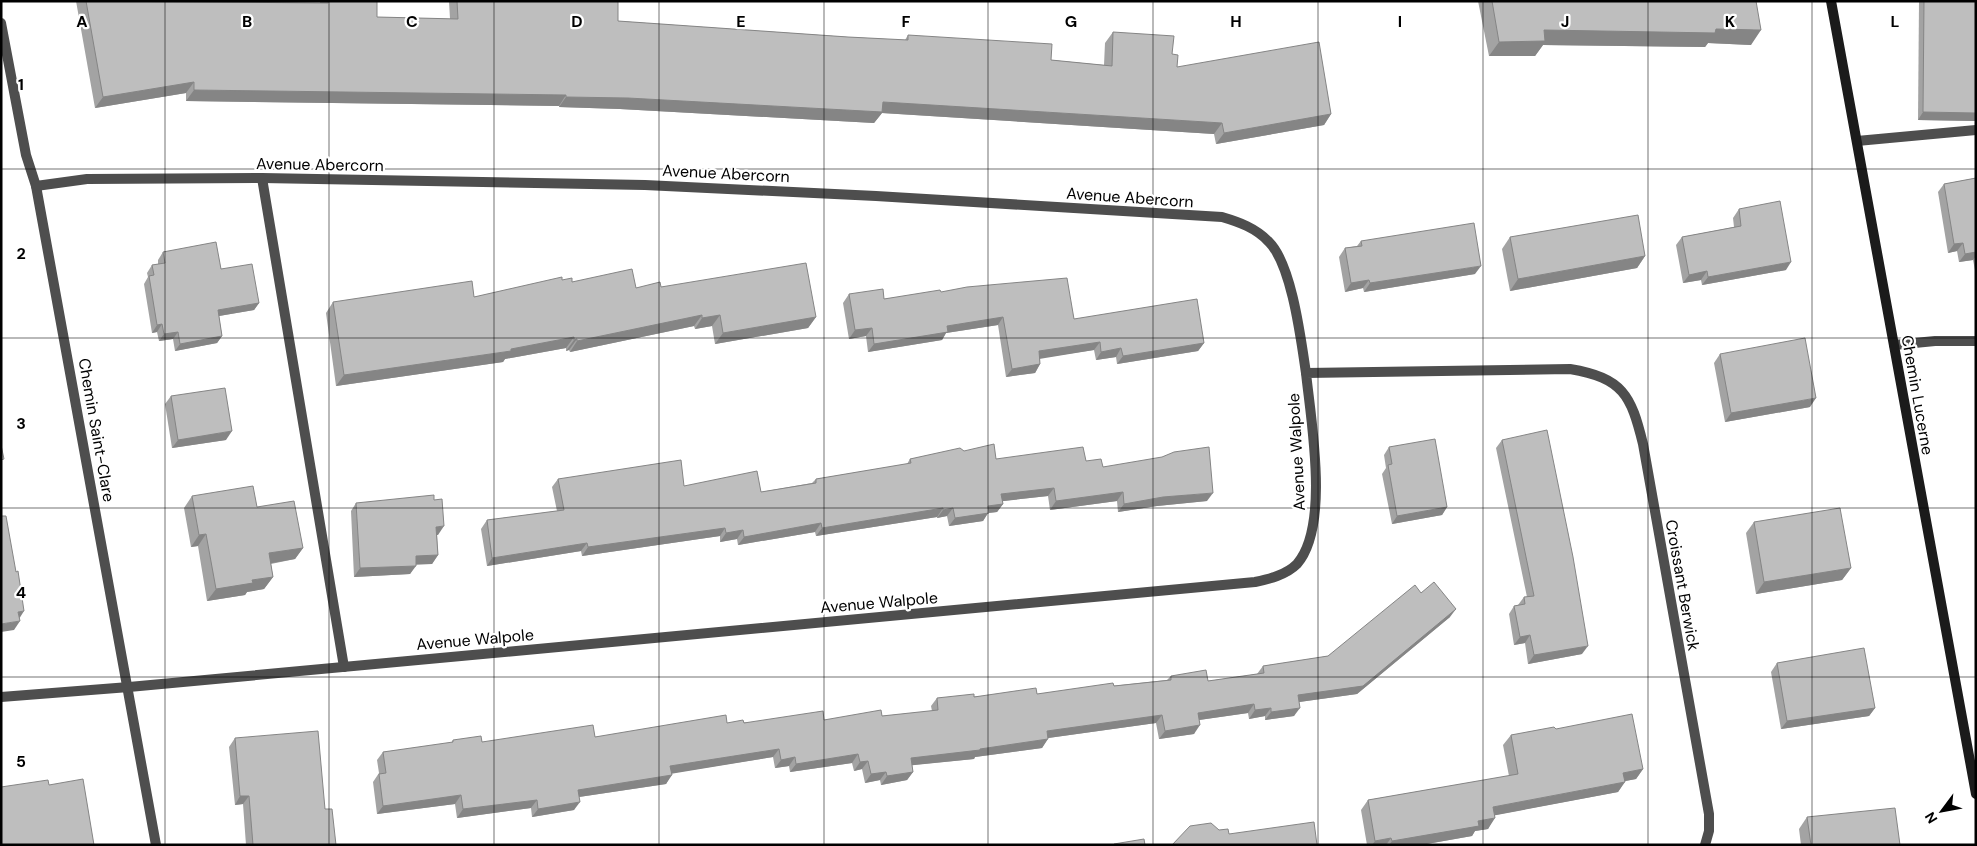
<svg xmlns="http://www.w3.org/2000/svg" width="1977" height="846" font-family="'DM Sans',sans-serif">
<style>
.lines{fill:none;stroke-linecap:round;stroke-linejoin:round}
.lane{stroke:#4e4e4e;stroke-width:10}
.street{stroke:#4e4e4e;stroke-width:10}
.secondary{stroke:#1b1b1b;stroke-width:10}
.wall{fill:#a3a3a3}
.shaded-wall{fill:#858585}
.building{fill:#bebebe;stroke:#858585}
.grid{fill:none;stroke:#000;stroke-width:1;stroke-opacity:0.55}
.labels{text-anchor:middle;stroke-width:4.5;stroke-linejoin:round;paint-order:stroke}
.street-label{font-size:16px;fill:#000;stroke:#fff}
.grid-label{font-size:16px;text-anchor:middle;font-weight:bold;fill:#000;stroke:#fff;stroke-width:4.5;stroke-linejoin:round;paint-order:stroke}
</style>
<rect width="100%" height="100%" fill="#fff"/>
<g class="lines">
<g class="lane">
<path d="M 1857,141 L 1976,130"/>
<path d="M 262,178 L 344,667"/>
</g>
<g class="street">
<path d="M 1,23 L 26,155 L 36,186 L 156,845"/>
<path d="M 36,186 L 87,179 L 262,178 L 645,185 L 876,196 L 1222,217 C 1239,222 1256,228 1269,242 C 1292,265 1301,340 1306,373"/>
<path d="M 1894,345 L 1935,341 L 1976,341"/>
<path d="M 1,697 L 129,687 L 1255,582 C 1269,579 1286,575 1297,564 C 1330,526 1311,421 1306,373 L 1570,369 C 1623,378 1631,395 1643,444 L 1709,814 L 1709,831 L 1705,845"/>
</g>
<path class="secondary" d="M 1831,1 L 1976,794"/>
</g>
<g class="wall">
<path d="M 76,1 L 320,3 L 320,1 L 377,1 L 377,17 L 450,19 L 449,1 L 618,1 L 618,21 L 848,37 L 905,40 L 908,35 L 1051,60 L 1104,65 L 1105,43 L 1113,32 L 1172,54 L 1177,67 L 1331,114 L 1324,125 L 1216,144 L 1214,134 L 882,113 L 874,123 L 620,109 L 559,107 L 559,106 L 186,101 L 186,93 L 95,108 Z"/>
<path d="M 1478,1 L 1756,1 L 1751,45 L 1708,43 L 1705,47 L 1543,45 L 1535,56 L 1489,56 Z"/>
<path d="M 1919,1 L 1976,1 L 1976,121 L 1918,120 Z"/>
<path d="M 1976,178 L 1976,270 L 1975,270 L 1973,260 L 1959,262 L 1957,251 L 1948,253 L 1938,192 L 1944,184 Z"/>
<path d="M 1739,209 L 1786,270 L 1702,285 L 1701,280 L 1683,283 L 1676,245 L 1682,237 L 1734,227 L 1733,218 Z"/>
<path d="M 1510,237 L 1645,256 L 1637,268 L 1510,291 L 1502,249 Z"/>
<path d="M 1361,241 L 1475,274 L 1364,292 L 1363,288 L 1345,292 L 1339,257 L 1345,248 L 1357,246 Z"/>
<path d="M 163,252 L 221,269 L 259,303 L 254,310 L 219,316 L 222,336 L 217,343 L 175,351 L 173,339 L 159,341 L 157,332 L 152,333 L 144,284 L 148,277 L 147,273 L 152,265 L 158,264 L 158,260 Z"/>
<path d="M 562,280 L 572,282 L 636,288 L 661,287 L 816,317 L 808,328 L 715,344 L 712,326 L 695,329 L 694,326 L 570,352 L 569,350 L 566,351 L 566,348 L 505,359 L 503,362 L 336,386 L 326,313 L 333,302 L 474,297 Z"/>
<path d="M 941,292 L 1074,319 L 1204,343 L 1198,351 L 1117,364 L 1116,357 L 1096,360 L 1094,350 L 1040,358 L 1040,364 L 1035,373 L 1006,377 L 998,325 L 946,333 L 942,340 L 868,352 L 866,336 L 849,339 L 843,303 L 849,294 L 884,299 Z"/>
<path d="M 1720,354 L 1810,407 L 1725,422 L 1714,363 Z"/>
<path d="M 171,396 L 226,440 L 172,448 L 165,404 Z"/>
<path d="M 1502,440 L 1582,654 L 1528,664 L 1525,643 L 1514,645 L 1509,614 L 1514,606 L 1518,605 L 1524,597 L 1527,597 L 1496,448 Z"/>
<path d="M 1389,447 L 1447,507 L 1442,515 L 1392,524 L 1382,474 L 1386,468 L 1384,455 Z"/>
<path d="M 964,451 L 996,459 L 1086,461 L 1103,467 L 1207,501 L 1157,506 L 1118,512 L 1117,501 L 1050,510 L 1048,496 L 1002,501 L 1003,504 L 997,512 L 988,513 L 983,521 L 949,526 L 947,516 L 937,518 L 937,517 L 816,536 L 815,532 L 738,545 L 737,539 L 720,542 L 720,536 L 582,556 L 581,551 L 487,566 L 481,529 L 487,520 L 557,511 L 552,487 L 558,479 L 684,486 L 761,492 L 812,483 L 816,479 L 907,464 L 910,459 Z"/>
<path d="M 192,496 L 257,507 L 303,548 L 295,559 L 271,564 L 273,577 L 264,589 L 247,592 L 245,595 L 207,601 L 198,546 L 191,547 L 184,508 Z"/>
<path d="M 356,503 L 438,535 L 437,535 L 438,555 L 432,564 L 416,564 L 410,574 L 354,577 L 351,511 Z"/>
<path d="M 1754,522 L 1851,568 L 1842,580 L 1756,594 L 1746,533 Z"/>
<path d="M 1421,593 L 1450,617 L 1357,694 L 1299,702 L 1294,716 L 1265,720 L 1265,716 L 1249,719 L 1248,713 L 1199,720 L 1194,734 L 1159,739 L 1156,723 L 1048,738 L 1042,748 L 975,757 L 974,759 L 912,765 L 913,772 L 907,780 L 881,785 L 880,780 L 865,783 L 862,769 L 854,771 L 852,763 L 790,772 L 789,766 L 775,768 L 773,757 L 672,773 L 666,784 L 579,797 L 574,810 L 532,817 L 531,808 L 457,818 L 455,804 L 377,814 L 373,782 L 379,773 L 377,760 L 383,752 L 451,743 L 453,740 L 482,742 L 595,737 L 727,723 L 824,720 L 882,716 L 932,711 L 931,706 L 937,698 L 1037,694 L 1167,680 L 1171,676 L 1208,681 L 1257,674 L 1263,666 L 1328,656 Z"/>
<path d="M 1777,663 L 1875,708 L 1869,716 L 1781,729 L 1771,672 Z"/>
<path d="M 1556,729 L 1643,769 L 1636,779 L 1625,781 L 1618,792 L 1495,815 L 1488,829 L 1475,831 L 1472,836 L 1421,845 L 1367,845 L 1361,810 L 1368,800 L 1509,776 L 1503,745 L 1511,735 Z"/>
<path d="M 235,738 L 325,809 L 336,845 L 246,845 L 243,804 L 235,805 L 229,747 Z"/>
<path d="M 1807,817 L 1900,845 L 1801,845 L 1799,829 Z"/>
</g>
<g class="shaded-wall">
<path d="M 1716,29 L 1761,30 L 1751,45 L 1708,43 L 1705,47 L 1543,45 L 1535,56 L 1489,56 L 1499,42 L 1544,30 Z"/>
<path d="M 194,82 L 186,93 L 95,108 L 103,97 Z"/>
<path d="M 194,90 L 566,95 L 559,106 L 186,101 Z"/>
<path d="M 566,97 L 883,102 L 1222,123 L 1214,134 L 882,113 L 874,123 L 620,109 L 559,107 Z"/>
<path d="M 1923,112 L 1976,113 L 1976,121 L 1918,120 Z"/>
<path d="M 1331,114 L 1324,125 L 1216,144 L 1224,133 Z"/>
<path d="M 1963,243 L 1957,251 L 1948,253 L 1954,244 Z"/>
<path d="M 1976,252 L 1976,256 L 1973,260 L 1959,262 L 1965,254 Z"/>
<path d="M 1645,256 L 1637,268 L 1510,291 L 1518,279 Z"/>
<path d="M 1791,262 L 1786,270 L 1702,285 L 1708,277 Z"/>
<path d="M 1481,266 L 1475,274 L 1364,292 L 1370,283 Z"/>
<path d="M 1707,271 L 1701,280 L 1683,283 L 1689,275 Z"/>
<path d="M 1369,280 L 1363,288 L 1345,292 L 1351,283 Z"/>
<path d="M 259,303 L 254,310 L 213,317 L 218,310 Z"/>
<path d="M 702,315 L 694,326 L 570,352 L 577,341 Z"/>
<path d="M 720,315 L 712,326 L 695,329 L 702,318 Z"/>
<path d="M 816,317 L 808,328 L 715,344 L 723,333 Z"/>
<path d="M 1003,317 L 998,325 L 946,333 L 942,340 L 868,352 L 874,344 L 947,326 Z"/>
<path d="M 162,324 L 157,332 L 152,333 L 157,325 Z"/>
<path d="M 872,328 L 866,336 L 849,339 L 855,330 Z"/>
<path d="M 178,332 L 173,339 L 159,341 L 164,334 Z"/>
<path d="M 222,336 L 217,343 L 175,351 L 180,344 Z"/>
<path d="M 574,337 L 566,348 L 505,359 L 503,362 L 336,386 L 344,375 L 511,349 Z"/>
<path d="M 577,339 L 569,350 L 566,351 L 574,340 Z"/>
<path d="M 1100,342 L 1094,350 L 1033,360 L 1039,351 Z"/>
<path d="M 1204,343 L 1198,351 L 1117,364 L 1123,356 Z"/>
<path d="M 1121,348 L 1116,357 L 1096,360 L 1101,352 Z"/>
<path d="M 1040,364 L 1035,373 L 1006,377 L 1012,369 Z"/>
<path d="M 1816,398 L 1810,407 L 1725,422 L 1731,413 Z"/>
<path d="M 232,431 L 226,440 L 172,448 L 178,440 Z"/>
<path d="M 1054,488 L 1048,496 L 995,502 L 1001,494 Z"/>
<path d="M 1123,492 L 1117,501 L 1050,510 L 1056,501 Z"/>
<path d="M 1213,493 L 1207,501 L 1157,506 L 1118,512 L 1124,504 L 1163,497 Z"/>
<path d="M 1003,504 L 997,512 L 988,513 L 983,521 L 949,526 L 955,518 L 988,506 Z"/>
<path d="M 1447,507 L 1442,515 L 1392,524 L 1397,516 Z"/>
<path d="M 943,508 L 937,517 L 816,536 L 822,528 Z"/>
<path d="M 953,508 L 947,516 L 937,518 L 943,510 Z"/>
<path d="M 821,523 L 815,532 L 738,545 L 744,537 Z"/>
<path d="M 444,526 L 438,535 L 431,535 L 436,527 Z"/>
<path d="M 725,528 L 720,536 L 582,556 L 588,547 Z"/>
<path d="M 743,530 L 737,539 L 720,542 L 726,533 Z"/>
<path d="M 206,534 L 198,546 L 191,547 L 199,535 Z"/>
<path d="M 587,543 L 581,551 L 487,566 L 492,558 Z"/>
<path d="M 303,548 L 295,559 L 261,565 L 269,553 Z"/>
<path d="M 438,555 L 432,564 L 410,565 L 416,556 Z"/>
<path d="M 416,566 L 410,574 L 354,577 L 360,568 Z"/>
<path d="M 1851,568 L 1842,580 L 1756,594 L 1764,582 Z"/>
<path d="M 273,577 L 264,589 L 247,592 L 245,595 L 207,601 L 216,589 L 252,580 Z"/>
<path d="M 1456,609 L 1450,617 L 1357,694 L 1292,703 L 1298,695 Z"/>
<path d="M 24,611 L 19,619 L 18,612 Z"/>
<path d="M 20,621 L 14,630 L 1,632 L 1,624 Z"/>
<path d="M 1530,635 L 1525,643 L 1514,645 L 1520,637 Z"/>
<path d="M 1588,646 L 1582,654 L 1528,664 L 1534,655 Z"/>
<path d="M 1254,704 L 1248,713 L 1192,721 L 1198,713 Z"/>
<path d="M 1271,708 L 1265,716 L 1249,719 L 1255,710 Z"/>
<path d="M 1300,708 L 1294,716 L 1265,720 L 1271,712 Z"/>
<path d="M 1875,708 L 1869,716 L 1781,729 L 1787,721 Z"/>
<path d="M 1162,715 L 1156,723 L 1041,739 L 1047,731 Z"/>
<path d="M 1200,725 L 1194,734 L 1159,739 L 1165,731 Z"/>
<path d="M 1048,739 L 1042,748 L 975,757 L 974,759 L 905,766 L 911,758 Z"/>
<path d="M 779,749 L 773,757 L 664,775 L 670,766 Z"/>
<path d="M 858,754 L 852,763 L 790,772 L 796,764 Z"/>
<path d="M 795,757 L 789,766 L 775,768 L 781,760 Z"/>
<path d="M 868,761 L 862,769 L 854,771 L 860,762 Z"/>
<path d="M 1643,769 L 1636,779 L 1615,783 L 1623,773 Z"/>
<path d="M 886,772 L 880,780 L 865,783 L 871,774 Z"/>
<path d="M 913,772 L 907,780 L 881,785 L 887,776 Z"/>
<path d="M 672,775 L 666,784 L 572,798 L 578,790 Z"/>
<path d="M 1625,782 L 1618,792 L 1486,817 L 1493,807 Z"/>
<path d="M 461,795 L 455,804 L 377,814 L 383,806 Z"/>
<path d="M 240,796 L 249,796 L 243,804 L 235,805 Z"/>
<path d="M 537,800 L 531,808 L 457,818 L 463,809 Z"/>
<path d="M 580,802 L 574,810 L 532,817 L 538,809 Z"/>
<path d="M 1495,818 L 1488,829 L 1475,831 L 1472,836 L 1421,845 L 1389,845 L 1392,841 L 1478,821 Z"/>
<path d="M 1391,838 L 1386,845 L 1372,845 L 1375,841 Z"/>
</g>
<g class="building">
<path d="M 86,1 L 328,3 L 328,1 L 377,1 L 377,17 L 458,19 L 457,1 L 618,1 L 618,21 L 848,37 L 908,40 L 908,35 L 1052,44 L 1051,60 L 1112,66 L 1113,32 L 1174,36 L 1172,54 L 1178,55 L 1177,67 L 1319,42 L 1331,114 L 1224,133 L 1222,123 L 883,102 L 882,112 L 628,98 L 566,97 L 566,95 L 194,90 L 194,82 L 103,97 Z"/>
<path d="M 1492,1 L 1756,1 L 1761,30 L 1716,29 L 1715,33 L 1544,30 L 1545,41 L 1499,42 Z"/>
<path d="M 1924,1 L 1976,1 L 1976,113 L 1923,112 Z"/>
<path d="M 1976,178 L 1976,252 L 1965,254 L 1963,243 L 1954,244 L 1944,184 Z"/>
<path d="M 1780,201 L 1791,262 L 1708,277 L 1707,271 L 1689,275 L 1682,237 L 1741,226 L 1739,209 Z"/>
<path d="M 1638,215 L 1645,256 L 1518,279 L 1510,237 Z"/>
<path d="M 1474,223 L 1481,266 L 1370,283 L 1369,280 L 1351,283 L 1345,248 L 1362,246 L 1361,241 Z"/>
<path d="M 216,242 L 221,269 L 252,264 L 259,303 L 218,310 L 222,336 L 180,344 L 178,332 L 164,334 L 162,324 L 157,325 L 149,276 L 154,275 L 152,265 L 165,263 L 163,252 Z"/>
<path d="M 806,263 L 816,317 L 723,333 L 720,315 L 702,318 L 702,315 L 577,341 L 577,339 L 574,340 L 574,337 L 511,349 L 511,351 L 344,375 L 333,302 L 472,281 L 474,297 L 562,277 L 562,280 L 572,278 L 572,282 L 632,269 L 636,288 L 660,282 L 661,287 Z"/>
<path d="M 1067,278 L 1074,319 L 1197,299 L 1204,343 L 1123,356 L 1121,348 L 1101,352 L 1100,342 L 1039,351 L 1040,364 L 1012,369 L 1003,317 L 947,326 L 948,332 L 874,344 L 872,328 L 855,330 L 849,294 L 883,289 L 884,299 L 940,290 L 941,292 L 967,287 Z"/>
<path d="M 1805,338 L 1816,398 L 1731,413 L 1720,354 Z"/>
<path d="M 225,388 L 232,431 L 178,440 L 171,396 Z"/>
<path d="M 1547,430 L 1573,557 L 1588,646 L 1534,655 L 1530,635 L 1520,637 L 1514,606 L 1525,604 L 1524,597 L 1534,596 L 1502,440 Z"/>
<path d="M 1435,439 L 1447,507 L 1397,516 L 1388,465 L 1392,464 L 1389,447 Z"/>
<path d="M 994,444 L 996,459 L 1083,447 L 1086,461 L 1101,459 L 1103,467 L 1162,457 L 1174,452 L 1209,447 L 1213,493 L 1163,497 L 1124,504 L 1123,492 L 1056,501 L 1054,488 L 1001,494 L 1003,504 L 988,506 L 989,513 L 955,518 L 953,508 L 943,510 L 943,508 L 822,528 L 821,523 L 744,537 L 743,530 L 726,533 L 725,528 L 588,547 L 587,543 L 492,558 L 487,520 L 564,510 L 558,479 L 681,460 L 684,486 L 757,471 L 761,492 L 816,483 L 816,479 L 911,463 L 910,459 L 960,448 L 964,451 Z"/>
<path d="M 1,445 L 4,459 L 1,460 Z"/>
<path d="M 253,486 L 257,507 L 294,501 L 303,548 L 269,553 L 273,577 L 252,580 L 253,583 L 216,589 L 206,534 L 199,535 L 192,496 Z"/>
<path d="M 434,495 L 434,500 L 442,499 L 444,526 L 436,527 L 438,555 L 416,556 L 416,566 L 360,568 L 356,503 Z"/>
<path d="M 1840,508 L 1851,568 L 1764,582 L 1754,522 Z"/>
<path d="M 1,516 L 6,516 L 16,572 L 18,571 L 24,611 L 18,612 L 20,621 L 1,624 Z"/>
<path d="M 1434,582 L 1456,609 L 1363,686 L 1298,695 L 1300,708 L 1271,712 L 1271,708 L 1255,710 L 1254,704 L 1198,713 L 1200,725 L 1165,731 L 1162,715 L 1047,731 L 1048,739 L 980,749 L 980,750 L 911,758 L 913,772 L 887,776 L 886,772 L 871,774 L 868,761 L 860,762 L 858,754 L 796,764 L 795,757 L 781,760 L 779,749 L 670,766 L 672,775 L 578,790 L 580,802 L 538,809 L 537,800 L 463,809 L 461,795 L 383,806 L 379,774 L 386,773 L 383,752 L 453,742 L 453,740 L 481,736 L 482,742 L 593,725 L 595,737 L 726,715 L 727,723 L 743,720 L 744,723 L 823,711 L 824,720 L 881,710 L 882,716 L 938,710 L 937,698 L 974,694 L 974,697 L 1036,688 L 1037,694 L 1113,683 L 1114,686 L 1171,680 L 1171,676 L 1206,670 L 1208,681 L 1264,673 L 1263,666 L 1328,656 L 1415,585 L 1421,593 Z"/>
<path d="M 1864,648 L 1875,708 L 1787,721 L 1777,663 Z"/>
<path d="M 1632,714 L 1643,769 L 1623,773 L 1625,782 L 1493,807 L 1495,818 L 1478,821 L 1479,826 L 1392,841 L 1391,838 L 1375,841 L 1368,800 L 1518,774 L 1511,735 L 1554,727 L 1556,729 Z"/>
<path d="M 318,731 L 325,809 L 332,809 L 336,845 L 253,845 L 249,796 L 240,796 L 235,738 Z"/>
<path d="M 83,779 L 94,845 L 1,845 L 1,787 L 48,780 L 49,785 Z"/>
<path d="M 1895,808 L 1900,845 L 1811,845 L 1807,817 Z"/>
<path d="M 1314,822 L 1317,845 L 1172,845 L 1190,826 L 1211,823 L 1219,830 L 1228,829 L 1229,834 Z"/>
<path d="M 1144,839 L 1145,845 L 1114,845 L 1114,844 Z"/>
</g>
<path class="grid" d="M 165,1 L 165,845M 329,1 L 329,845M 494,1 L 494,845M 659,1 L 659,845M 824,1 L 824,845M 988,1 L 988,845M 1153,1 L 1153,845M 1318,1 L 1318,845M 1483,1 L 1483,845M 1648,1 L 1648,845M 1812,1 L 1812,845M 1,169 L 1976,169M 1,338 L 1976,338M 1,508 L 1976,508M 1,677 L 1976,677"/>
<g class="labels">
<g class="street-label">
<text transform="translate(320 164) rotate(1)" y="6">Avenue Abercorn</text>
<text transform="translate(726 173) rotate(3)" y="6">Avenue Abercorn</text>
<text transform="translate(1130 197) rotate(4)" y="6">Avenue Abercorn</text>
<text transform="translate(1918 395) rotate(80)" y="6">Chemin Lucerne</text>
<text transform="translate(97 430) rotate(80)" y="6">Chemin Saint-Clare</text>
<text transform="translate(1296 452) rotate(-93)" y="6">Avenue Walpole</text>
<text transform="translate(1683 585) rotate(80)" y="6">Croissant Berwick</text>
<text transform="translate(879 602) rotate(-5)" y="6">Avenue Walpole</text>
<text transform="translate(475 639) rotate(-5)" y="6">Avenue Walpole</text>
</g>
</g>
<g class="grid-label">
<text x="82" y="27">A</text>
<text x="247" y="27">B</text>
<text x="412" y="27">C</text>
<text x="577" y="27">D</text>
<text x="741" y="27">E</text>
<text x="906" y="27">F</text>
<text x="1071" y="27">G</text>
<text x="1236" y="27">H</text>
<text x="1400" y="27">I</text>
<text x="1565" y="27">J</text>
<text x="1730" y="27">K</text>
<text x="1895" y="27">L</text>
<text x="21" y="90">1</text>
<text x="21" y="259">2</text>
<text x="21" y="429">3</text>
<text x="21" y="598">4</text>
<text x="21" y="767">5</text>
</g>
<rect width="1977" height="846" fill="none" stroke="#000000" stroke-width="5"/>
<g transform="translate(1942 811) rotate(238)" stroke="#ffffff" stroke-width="4" paint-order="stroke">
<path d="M0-4L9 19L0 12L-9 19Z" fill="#000000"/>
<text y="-8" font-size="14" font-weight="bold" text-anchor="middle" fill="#000000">N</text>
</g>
</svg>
